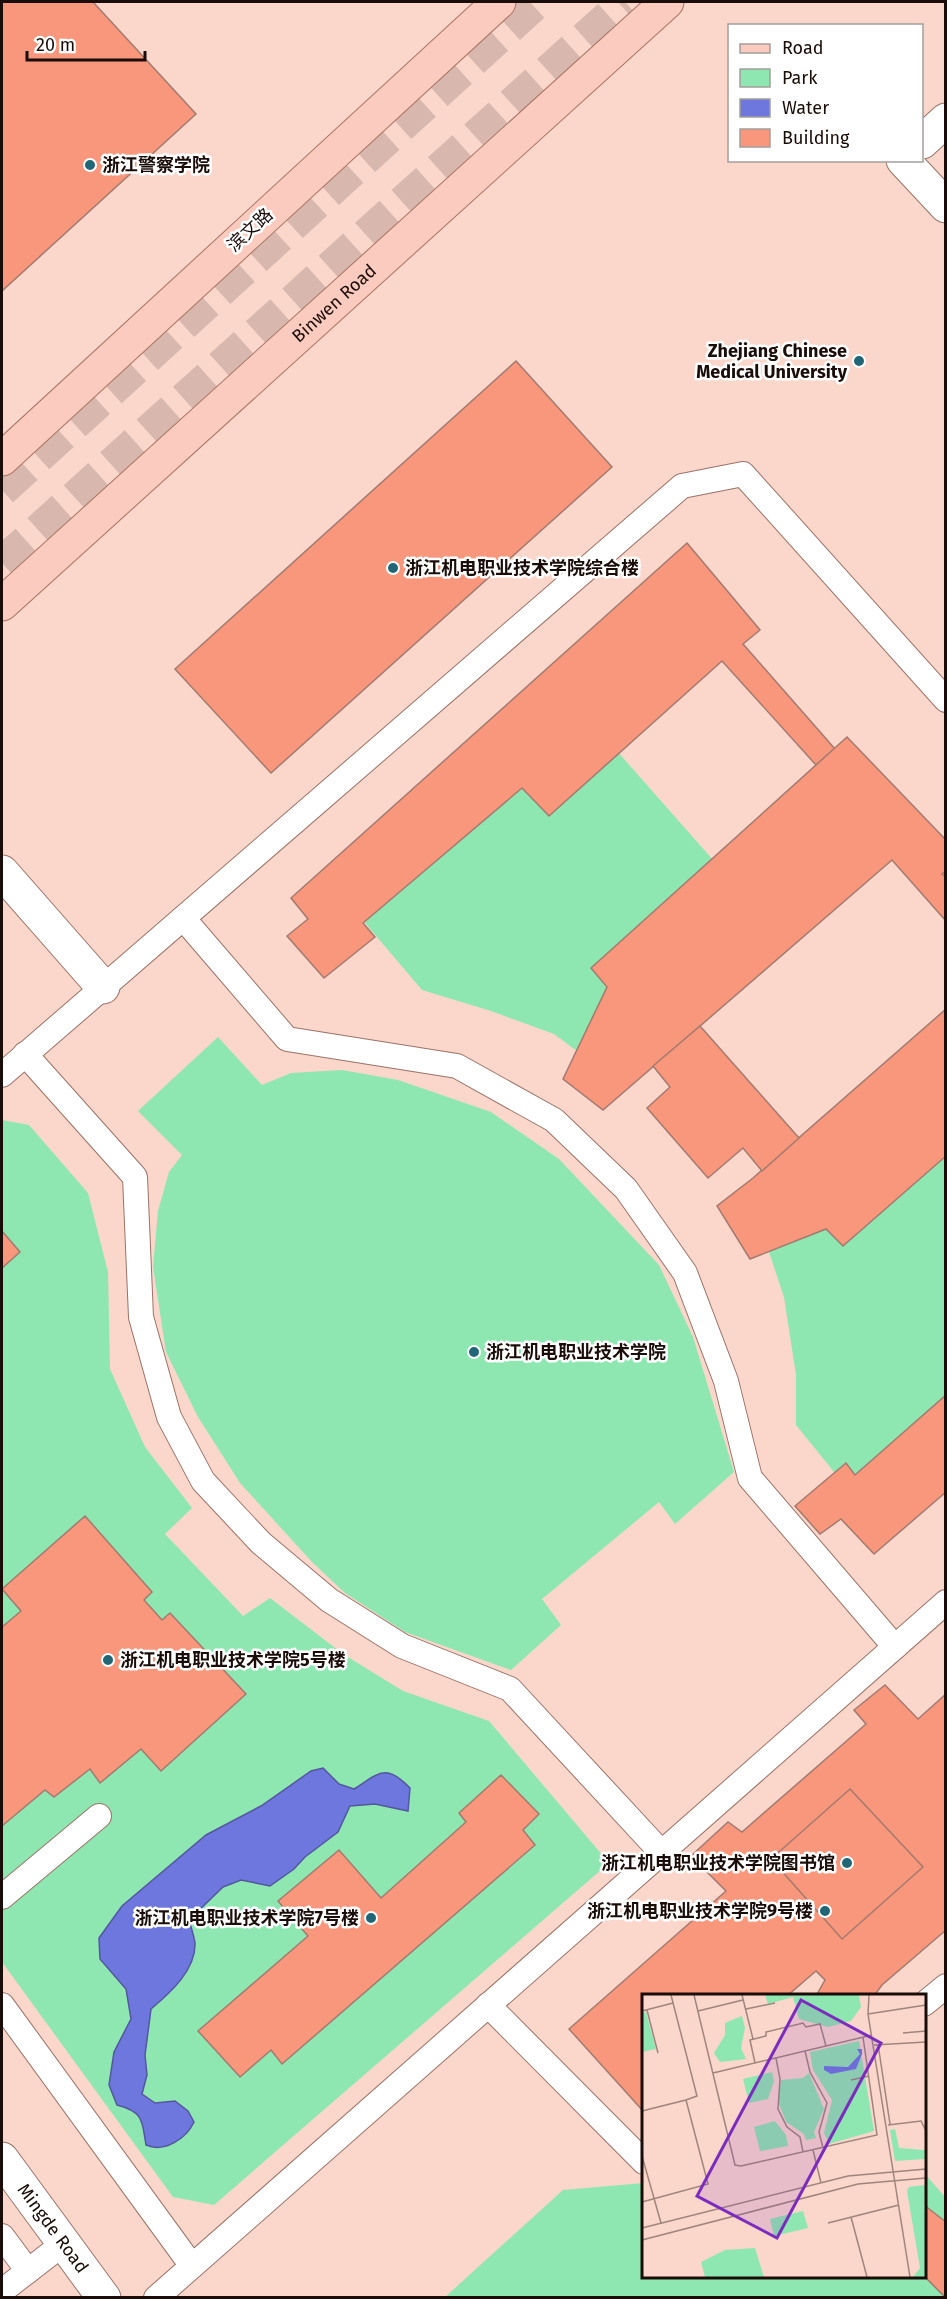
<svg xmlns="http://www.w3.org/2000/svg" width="947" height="2299" font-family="'Fira Sans','Noto Sans SC',sans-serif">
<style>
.green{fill:#8ee7b1}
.water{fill:#6d77de;stroke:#54579e;stroke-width:1.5}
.building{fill:#f9977c;stroke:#a37a6f;stroke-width:1.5}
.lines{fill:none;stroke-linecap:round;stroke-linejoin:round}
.trunk-tunnel{stroke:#d8b8ae;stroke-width:33;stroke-dasharray:33 16;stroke-linecap:butt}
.service-casing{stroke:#9b7368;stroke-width:26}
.minor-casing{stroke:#9b7368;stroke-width:35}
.primary-casing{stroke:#a97262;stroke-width:35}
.service{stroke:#fff;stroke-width:24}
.minor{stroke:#fff;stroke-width:33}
.primary{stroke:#facbbe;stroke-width:33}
.poi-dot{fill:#206676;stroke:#fff;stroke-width:2}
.labels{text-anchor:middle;stroke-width:5;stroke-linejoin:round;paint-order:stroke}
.poi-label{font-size:18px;font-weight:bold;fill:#1a0c08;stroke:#fff;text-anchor:start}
.street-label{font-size:18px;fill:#1a0c08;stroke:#fff}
.inset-road{fill:none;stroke:#a0857d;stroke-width:1.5}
.view{fill:#7b2cbf;fill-opacity:0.15;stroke:#7b2cbf;stroke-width:3}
.inset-edge{fill:none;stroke:#1a0c08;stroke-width:3}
</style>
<rect width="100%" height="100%" fill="#fad6cb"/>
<g class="green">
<path d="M 587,717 L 758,911 L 593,1063 L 554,1034 L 491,1011 L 422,990 L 349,904 Z"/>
<path d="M 218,1037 L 262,1085 L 291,1073 L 342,1070 L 398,1080 L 491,1112 L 559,1159 L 659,1265 L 693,1337 L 734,1472 L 675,1524 L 659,1502 L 542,1599 L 561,1625 L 511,1670 L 405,1632 L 345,1593 L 312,1562 L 240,1483 L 198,1417 L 166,1352 L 153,1267 L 158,1211 L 169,1172 L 182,1155 L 138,1111 Z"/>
<path d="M 2,1120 L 29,1125 L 88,1193 L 108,1272 L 110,1369 L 145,1447 L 192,1508 L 165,1534 L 243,1616 L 270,1598 L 343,1654 L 403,1691 L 489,1721 L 609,1863 L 214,2205 L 173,2197 L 2,1962 Z"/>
<path d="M 945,1128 L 945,1426 L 860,1504 L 796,1425 L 796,1375 L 784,1297 L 762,1231 Z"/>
<path d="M 925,2174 L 945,2197 L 945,2297 L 444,2298 L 563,2190 L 644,2183 L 644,2276 L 924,2276 Z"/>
</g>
<path class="water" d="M 323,1768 L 339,1784 L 354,1789 C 379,1773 386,1763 410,1788 L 408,1811 L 375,1804 L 350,1806 L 338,1832 L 305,1857 L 294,1869 L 270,1886 L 241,1880 L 223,1887 L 189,1920 C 191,1927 194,1936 195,1943 C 196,1970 170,1993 151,2009 L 145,2055 L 147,2075 L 142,2094 L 155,2103 L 175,2101 L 188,2111 L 194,2122 C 186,2139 164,2153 146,2145 C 142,2121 144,2112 117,2105 L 109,2085 L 114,2052 L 131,2019 L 126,1989 L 100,1959 L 99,1938 L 122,1906 L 206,1835 L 261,1806 L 311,1771 Z"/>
<g class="building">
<path d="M 2,2 L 93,2 L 196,114 L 2,291 Z"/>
<path d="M 516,361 L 612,467 L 271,773 L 175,669 Z"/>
<path d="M 687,543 L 760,630 L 743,644 L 835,749 L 816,765 L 722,661 L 549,816 L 522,788 L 363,923 L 375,937 L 324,978 L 287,936 L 308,919 L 291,898 Z"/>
<path d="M 847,737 L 946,840 L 946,871 L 942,874 L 946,877 L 946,921 L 892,860 L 603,1110 L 563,1079 L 607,987 L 591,968 Z"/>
<path d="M 946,1009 L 946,1156 L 843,1246 L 826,1229 L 750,1259 L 717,1206 L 753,1178 Z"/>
<path d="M 700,1026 L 799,1138 L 762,1171 L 743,1148 L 708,1178 L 647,1108 L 670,1087 L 653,1066 Z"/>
<path d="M 2,1231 L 20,1252 L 2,1268 Z"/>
<path d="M 946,1395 L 946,1492 L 874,1554 L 841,1519 L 820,1534 L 795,1506 L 846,1463 L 855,1475 Z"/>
<path d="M 85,1516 L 152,1592 L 144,1600 L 162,1620 L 170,1613 L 246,1694 L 161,1771 L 141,1749 L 100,1783 L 90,1769 L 54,1797 L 45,1790 L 2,1826 L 2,1627 L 21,1611 L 2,1589 Z"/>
<path d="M 885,1685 L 918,1719 L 946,1694 L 946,1930 L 882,1985 L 874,1996 L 816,1996 L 825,1980 L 816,1971 L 787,1996 L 644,1996 L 644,2112 L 569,2029 L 726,1891 L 691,1856 L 728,1822 L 742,1832 L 866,1724 L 854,1710 Z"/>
<path d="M 501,1775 L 539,1814 L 523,1830 L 535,1845 L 282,2064 L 271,2050 L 240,2077 L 198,2031 L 308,1936 L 278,1901 L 339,1850 L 381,1898 L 466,1822 L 459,1813 Z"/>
<path d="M 850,1789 L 923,1867 L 842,1939 L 771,1859 Z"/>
<path d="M 924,2205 L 946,2222 L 946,2298 L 924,2276 Z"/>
</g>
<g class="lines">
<g class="trunk-tunnel">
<path d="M 2,490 L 537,2"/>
<path d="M 2,563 L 625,2"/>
</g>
<defs>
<g id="service">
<path d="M 183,918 L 287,1039 L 457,1066 L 554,1120 L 626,1189 L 685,1273 L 726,1381 L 750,1478 L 895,1647"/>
<path d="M 25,1054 L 135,1177 L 141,1317 L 169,1417 L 203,1481 L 261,1543 L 329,1600 L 402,1646 L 510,1689 L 661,1852"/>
<path d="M 2,1075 L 682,486 L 743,474 L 946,700"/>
<path d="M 2,1897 L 99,1816"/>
<path d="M 924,2004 L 946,1986"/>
<path d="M 2,2005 L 192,2266"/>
<path d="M 488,2005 L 644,2162"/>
<path d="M 2,2236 L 28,2271"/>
<path d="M 2,2291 L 63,2244"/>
<path d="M 156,2298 L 946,1602"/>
</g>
<g id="minor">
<path d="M 922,142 L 946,120"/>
<path d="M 903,160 L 946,206"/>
<path d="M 2,872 L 103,987"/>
<path id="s1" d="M 2,2159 L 104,2298"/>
</g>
<g id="primary">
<path d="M 2,459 L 499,2"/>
<path id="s2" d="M 2,604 L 667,2"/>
</g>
</defs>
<use href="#service" class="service-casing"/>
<use href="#minor" class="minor-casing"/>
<use href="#primary" class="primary-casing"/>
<use href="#service" class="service"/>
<use href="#minor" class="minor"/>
<use href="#primary" class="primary"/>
</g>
<g class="poi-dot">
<circle cx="90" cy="165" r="6"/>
<circle cx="859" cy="361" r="6"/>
<circle cx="393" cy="568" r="6"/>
<circle cx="474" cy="1352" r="6"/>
<circle cx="108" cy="1660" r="6"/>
<circle cx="847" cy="1863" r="6"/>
<circle cx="825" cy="1911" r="6"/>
<circle cx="371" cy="1918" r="6"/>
</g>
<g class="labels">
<g class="poi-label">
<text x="102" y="171">浙江警察学院</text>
<text x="847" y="357" text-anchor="end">Zhejiang Chinese<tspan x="847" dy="21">Medical University</tspan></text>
<text x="405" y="574">浙江机电职业技术学院综合楼</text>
<text x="486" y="1358">浙江机电职业技术学院</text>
<text x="120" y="1666">浙江机电职业技术学院5号楼</text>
<text x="835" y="1869" text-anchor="end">浙江机电职业技术学院图书馆</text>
<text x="813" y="1917" text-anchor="end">浙江机电职业技术学院9号楼</text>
<text x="359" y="1924" text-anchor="end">浙江机电职业技术学院7号楼</text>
</g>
<g class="street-label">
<text transform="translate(250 230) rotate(-43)" y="6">滨文路</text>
<text dy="6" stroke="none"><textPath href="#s2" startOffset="448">Binwen Road</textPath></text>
<text dy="6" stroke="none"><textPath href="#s1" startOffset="86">Mingde Road</textPath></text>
</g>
</g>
<g transform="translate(642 1994)">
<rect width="284" height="284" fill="#fad6cb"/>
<path d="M 123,1 L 217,1 L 219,13 L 209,27 L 186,33 L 157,25 L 151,3 L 126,10 ZM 4,18 L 14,55 L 0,58 L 0,19 ZM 100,22 L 103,34 L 99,54 L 104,65 L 78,68 L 72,59 L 83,41 L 83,29 ZM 217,47 L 232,137 L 187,150 L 182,139 L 190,106 L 171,76 L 168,58 ZM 130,78 L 132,87 L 126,105 L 107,109 L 101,85 ZM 167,79 L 182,115 L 172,138 L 174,144 L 164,146 L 162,140 L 144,128 L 136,107 L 139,86 L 161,84 ZM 133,127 L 144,141 L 146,152 L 118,157 L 112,133 ZM 253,135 L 257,154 L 283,156 L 283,165 L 253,167 L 248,136 ZM 283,191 L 283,283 L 271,283 L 278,274 L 265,197 L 267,193 ZM 161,217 L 166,234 L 132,242 L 128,225 ZM 113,254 L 122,283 L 63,283 L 59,268 L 83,256 Z" fill="#8ee7b1"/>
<path d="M 215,55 L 220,55 L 220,60 L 214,75 L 189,80 L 182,76 L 182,72 L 206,73 L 218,60 Z" fill="#6d77de"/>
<path class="inset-road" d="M 29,1 L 55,102 L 44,106M 52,1 L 93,171 L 99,172 L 235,141 L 221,43M 100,1 L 111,45M 227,1 L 226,20 L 268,283M 104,15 L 133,9M 5,16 L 16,59M 0,17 L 31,9M 56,17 L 101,6M 226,20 L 284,11M 261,39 L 284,37M 236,50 L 248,130M 232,51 L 284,48M 163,57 L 168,78 L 185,109 L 177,138 L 181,154M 134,64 L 138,85 L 136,115 L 145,133 L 158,143 L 161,158M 113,69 L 108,46 L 124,42 L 124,38 L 161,29 L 164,33 L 178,30 L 184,52M 71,79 L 230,41M 209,86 L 227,82M 0,117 L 44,106 L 66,190 L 0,208M 246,131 L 279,127 L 284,137M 171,156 L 179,189M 0,162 L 19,229M 209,223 L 225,283M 186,229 L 257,211M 0,234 L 206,182 L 284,175M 0,246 L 216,190 L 284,184"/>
<path class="view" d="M 159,6 L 239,49 L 135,244 L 55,202 Z"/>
<rect width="284" height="284" class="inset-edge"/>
</g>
<rect width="947" height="2299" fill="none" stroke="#1a0c08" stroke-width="6"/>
<rect x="728" y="24" width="195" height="138" fill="#ffffff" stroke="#a39e9c" stroke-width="1.5"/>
<rect x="740" y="44" width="30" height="9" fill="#facbbe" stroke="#a39e9c" stroke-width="1.5"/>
<text x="782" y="54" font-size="18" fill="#1a0c08">Road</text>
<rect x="740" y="69" width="30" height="18" fill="#8ee7b1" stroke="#a39e9c" stroke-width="1.5"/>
<text x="782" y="84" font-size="18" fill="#1a0c08">Park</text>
<rect x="740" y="99" width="30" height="18" fill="#6d77de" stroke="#a39e9c" stroke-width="1.5"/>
<text x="782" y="114" font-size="18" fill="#1a0c08">Water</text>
<rect x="740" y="129" width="30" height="18" fill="#f9977c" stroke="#a39e9c" stroke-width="1.5"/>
<text x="782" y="144" font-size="18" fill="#1a0c08">Building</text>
<path d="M27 51v9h118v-9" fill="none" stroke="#1a0c08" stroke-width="3"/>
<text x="36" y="51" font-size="18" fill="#1a0c08" stroke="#ffffff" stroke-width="4.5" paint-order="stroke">20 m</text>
</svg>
